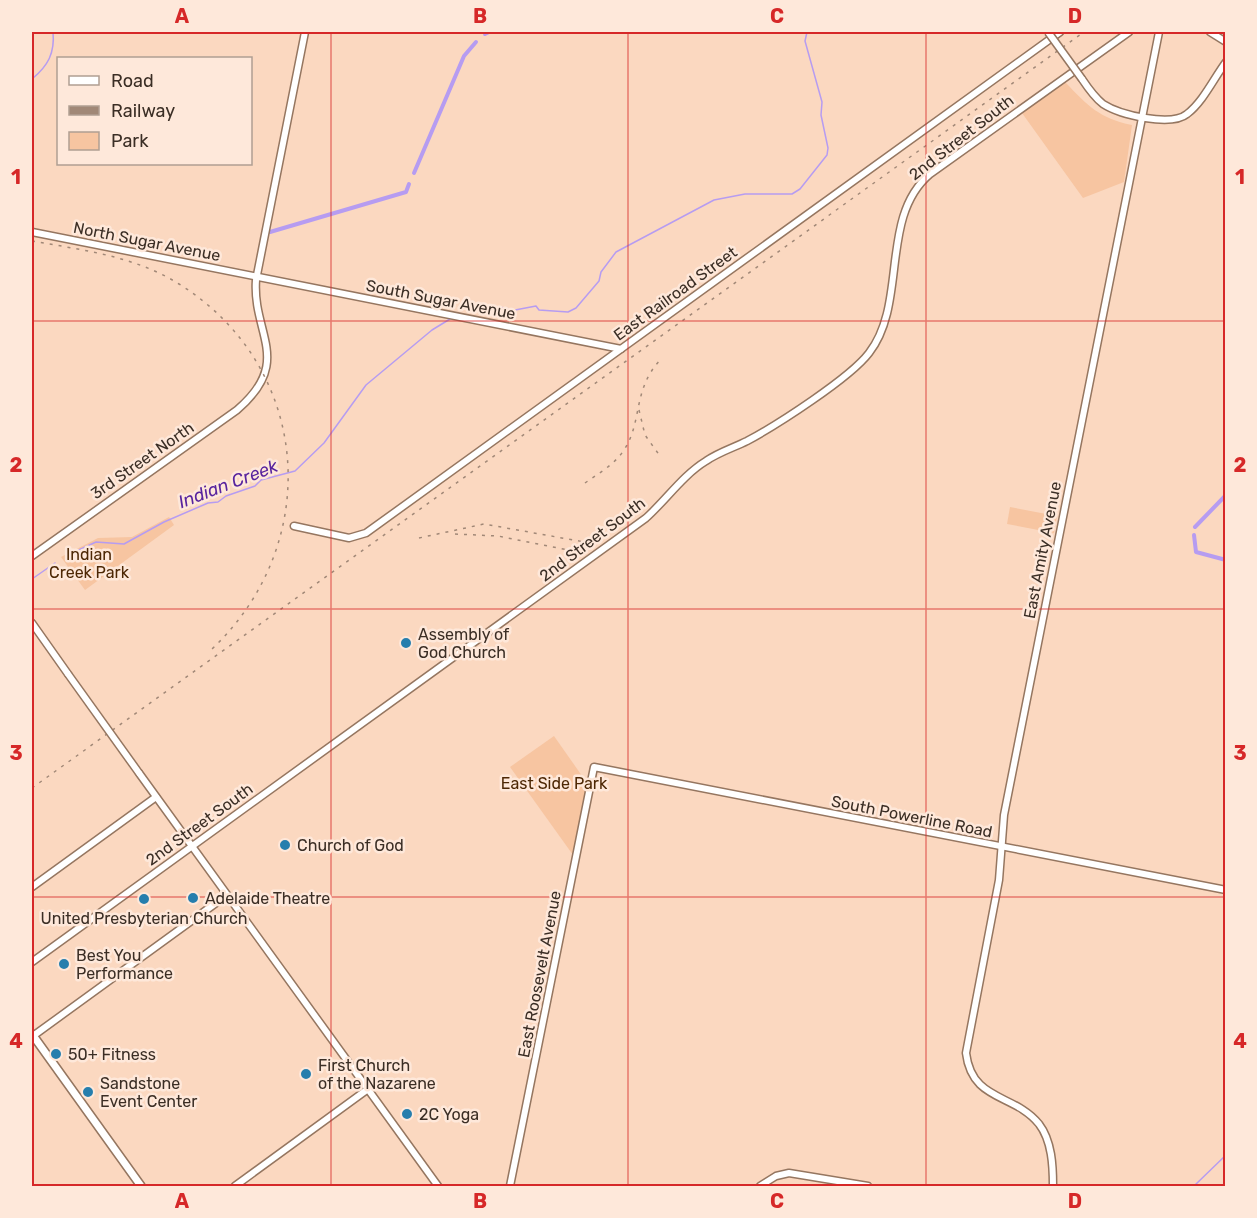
<svg xmlns="http://www.w3.org/2000/svg" width="1257" height="1218" font-family="Rubik,sans-serif">
<style>
.green{fill:#f7c5a1}
.lines{fill:none;stroke-linecap:round;stroke-linejoin:round}
.stream{stroke:#b69cf1;stroke-width:1.5}
.canal{stroke:#b69cf1;stroke-width:4}
.secondary-casing{stroke:#957660;stroke-width:9}
.primary-casing{stroke:#957660;stroke-width:10}
.secondary{stroke:#fff;stroke-width:6}
.primary{stroke:#fff;stroke-width:7}
.rail{stroke:#a18877;stroke-width:1.5;stroke-dasharray:3 6;stroke-linecap:butt}
.secondary-bridge-casing{stroke:#957660;stroke-width:9;stroke-linecap:butt}
.secondary-bridge{stroke:#fff;stroke-width:6}
.grid{fill:none;stroke:#d62828;stroke-width:1.5;stroke-opacity:0.55}
.poi-dot{fill:#267ead;stroke:#fee8da;stroke-width:2}
.labels{text-anchor:middle;stroke-width:5;stroke-linejoin:round;paint-order:stroke}
.street-label{font-size:16px;fill:#3b2e25;stroke:#fee8da}
.park-label{font-size:16px;fill:#4d2704;stroke:#fee8da}
.poi-label{font-size:16px;fill:#3b2e25;stroke:#fee8da;text-anchor:start}
.water-label{font-size:18px;font-style:italic;fill:#58249e;stroke:#fee8da}
.neatline{fill:none;stroke:#d62828;stroke-width:2}
.grid-label{font-size:20px;text-anchor:middle;font-weight:bold;fill:#d62828}
</style>
<rect width="100%" height="100%" fill="#fbd8c0"/>
<g class="green">
<path d="M 1065,82 C 1088,106 1099,118 1132,125 L 1124,182 L 1083,198 L 1022,113 Z"/>
<path d="M 1010,507 L 1057,516 L 1054,533 L 1007,524 Z"/>
<path d="M 169,517 L 174,525 L 85,590 L 61,557 L 98,538 L 132,537 Z"/>
<path d="M 554,736 L 587,783 L 573,855 L 510,767 Z"/>
</g>
<g class="lines">
<g class="stream">
<path d="M 32,79 C 48,66 55,53 53,32"/>
<path d="M 461,308 L 479,306 L 488,310 L 499,307 L 515,310 L 536,306 L 539,310 L 568,312 L 576,308 L 599,281 L 601,272 L 616,252 L 714,200 L 745,194 L 792,194 L 800,189 L 827,155 L 828,148 L 821,115 L 822,102 L 805,41 L 807,32"/>
<path d="M 68,555 L 96,542 L 124,544 L 164,522 L 208,503 L 218,502 L 226,496 L 255,486 L 261,480 L 295,471 L 324,443 L 366,385 L 432,330 L 450,319"/>
<path d="M 32,579 L 55,563"/>
<path d="M 1195,1185 L 1226,1155"/>
</g>
<g class="canal">
<path d="M 485,34 L 489,32"/>
<path d="M 414,173 L 464,56 L 476,42"/>
<path d="M 270,232 L 406,192 L 409,184"/>
<path d="M 1195,527 L 1226,495"/>
<path d="M 1194,535 L 1196,552 L 1226,560"/>
</g>
<defs>
<g id="secondary">
<path d="M 1210,32 L 1226,42"/>
<path d="M 1082,79 C 1088,88 1094,97 1103,104 C 1120,115 1171,127 1187,114 C 1203,102 1214,78 1226,62"/>
<path d="M 32,232 L 621,349"/>
<path d="M 294,526 L 349,538 L 366,533 L 1060,32"/>
<path d="M 32,556 L 237,410 C 294,361 252,334 256,280 L 305,32"/>
<path d="M 32,623 L 68,674"/>
<path d="M 139,773 L 438,1186"/>
<path d="M 32,887 L 156,797"/>
<path d="M 32,962 L 646,518 C 666,500 683,475 706,461 C 719,452 733,448 747,441 C 777,425 850,378 869,353 C 908,303 879,217 930,174 L 1129,32"/>
<path d="M 33,1036 L 227,895"/>
<path d="M 235,1186 L 368,1089"/>
<path d="M 510,1186 L 594,767 L 1226,890"/>
<path d="M 760,1186 L 776,1176 L 789,1173 L 868,1186"/>
<path d="M 1053,1186 C 1053,1166 1052,1141 1039,1124 C 1014,1093 972,1102 966,1053 L 999,880 L 1004,815 L 1159,32"/>
</g>
<path id="primary" d="M 32,1034 L 141,1186"/>
</defs>
<use href="#secondary" class="secondary-casing"/>
<use href="#primary" class="primary-casing"/>
<use href="#secondary" class="secondary"/>
<use href="#primary" class="primary"/>
<g class="rail">
<path d="M 32,241 C 82,250 135,256 179,284 C 312,367 324,543 212,649"/>
<path d="M 639,410 L 645,435 L 660,456"/>
<path d="M 585,483 C 599,473 614,465 624,450 C 643,421 632,391 660,360"/>
<path d="M 455,534 L 498,536 L 588,554"/>
<path d="M 419,538 L 484,524 L 590,543"/>
<path d="M 32,788 L 1084,32"/>
</g>
<defs>
<g id="secondary-bridge">
<path d="M 1048,32 L 1082,79"/>
<path d="M 68,674 L 139,773"/>
</g>
</defs>
<use href="#secondary-bridge" class="secondary-bridge-casing"/>
<use href="#secondary-bridge" class="secondary-bridge"/>
</g>
<path class="grid" d="M 331,32 L 331,1186M 628,32 L 628,1186M 926,32 L 926,1186M 32,321 L 1226,321M 32,609 L 1226,609M 32,897 L 1226,897"/>
<g class="poi-dot">
<circle cx="406" cy="643" r="6"/>
<circle cx="285" cy="845" r="6"/>
<circle cx="193" cy="898" r="6"/>
<circle cx="144" cy="899" r="6"/>
<circle cx="64" cy="964" r="6"/>
<circle cx="56" cy="1054" r="6"/>
<circle cx="306" cy="1074" r="6"/>
<circle cx="88" cy="1092" r="6"/>
<circle cx="407" cy="1114" r="6"/>
</g>
<g class="labels">
<g class="street-label">
<text transform="translate(961 137) rotate(-38)" y="6">2nd Street South</text>
<text transform="translate(147 241) rotate(11)" y="6">North Sugar Avenue</text>
<text transform="translate(675 293) rotate(-36)" y="6">East Railroad Street</text>
<text transform="translate(441 299) rotate(11)" y="6">South Sugar Avenue</text>
<text transform="translate(142 460) rotate(-35)" y="6">3rd Street North</text>
<text transform="translate(592 539) rotate(-37)" y="6">2nd Street South</text>
<text transform="translate(1042 550) rotate(-79)" y="6">East Amity Avenue</text>
<text transform="translate(912 816) rotate(11)" y="6">South Powerline Road</text>
<text transform="translate(199 824) rotate(-36)" y="6">2nd Street South</text>
<text transform="translate(539 974) rotate(-79)" y="6">East Roosevelt Avenue</text>
</g>
<g class="park-label">
<text x="89" y="560">Indian<tspan x="89" dy="18">Creek Park</tspan></text>
<text x="554" y="789">East Side Park</text>
</g>
<g class="poi-label">
<text x="418" y="640">Assembly of<tspan x="418" dy="18">God Church</tspan></text>
<text x="297" y="851">Church of God</text>
<text x="205" y="904">Adelaide Theatre</text>
<text x="144" y="924" text-anchor="middle">United Presbyterian Church</text>
<text x="76" y="961">Best You<tspan x="76" dy="18">Performance</tspan></text>
<text x="68" y="1060">50+ Fitness</text>
<text x="318" y="1071">First Church<tspan x="318" dy="18">of the Nazarene</tspan></text>
<text x="100" y="1089">Sandstone<tspan x="100" dy="18">Event Center</tspan></text>
<text x="419" y="1120">2C Yoga</text>
</g>
<g class="water-label">
<text transform="translate(228 484) rotate(-21)" y="6">Indian Creek</text>
</g>
</g>
<rect width="1257" height="1218" fill="none" stroke="#fee8da" stroke-width="66"/>
<rect x="57" y="57" width="195" height="108" fill="#fee8da" stroke="#b09e92" stroke-width="1.5"/>
<rect x="69" y="76" width="30" height="9" fill="#ffffff" stroke="#b09e92" stroke-width="1.5"/>
<text x="111" y="87" font-size="18" fill="#3b2e25">Road</text>
<rect x="69" y="106" width="30" height="9" fill="#a18877" stroke="#b09e92" stroke-width="1.5"/>
<text x="111" y="117" font-size="18" fill="#3b2e25">Railway</text>
<rect x="69" y="132" width="30" height="18" fill="#f7c5a1" stroke="#b09e92" stroke-width="1.5"/>
<text x="111" y="147" font-size="18" fill="#3b2e25">Park</text>
<rect x="33" y="33" width="1191" height="1152" class="neatline"/>
<g class="grid-label">
<text x="182" y="23">A</text>
<text x="480" y="23">B</text>
<text x="777" y="23">C</text>
<text x="1075" y="23">D</text>
<text x="16" y="184">1</text>
<text x="1240" y="184">1</text>
<text x="16" y="472">2</text>
<text x="1240" y="472">2</text>
<text x="16" y="760">3</text>
<text x="1240" y="760">3</text>
<text x="16" y="1048">4</text>
<text x="1240" y="1048">4</text>
<text x="182" y="1208">A</text>
<text x="480" y="1208">B</text>
<text x="777" y="1208">C</text>
<text x="1075" y="1208">D</text>
</g>
</svg>
